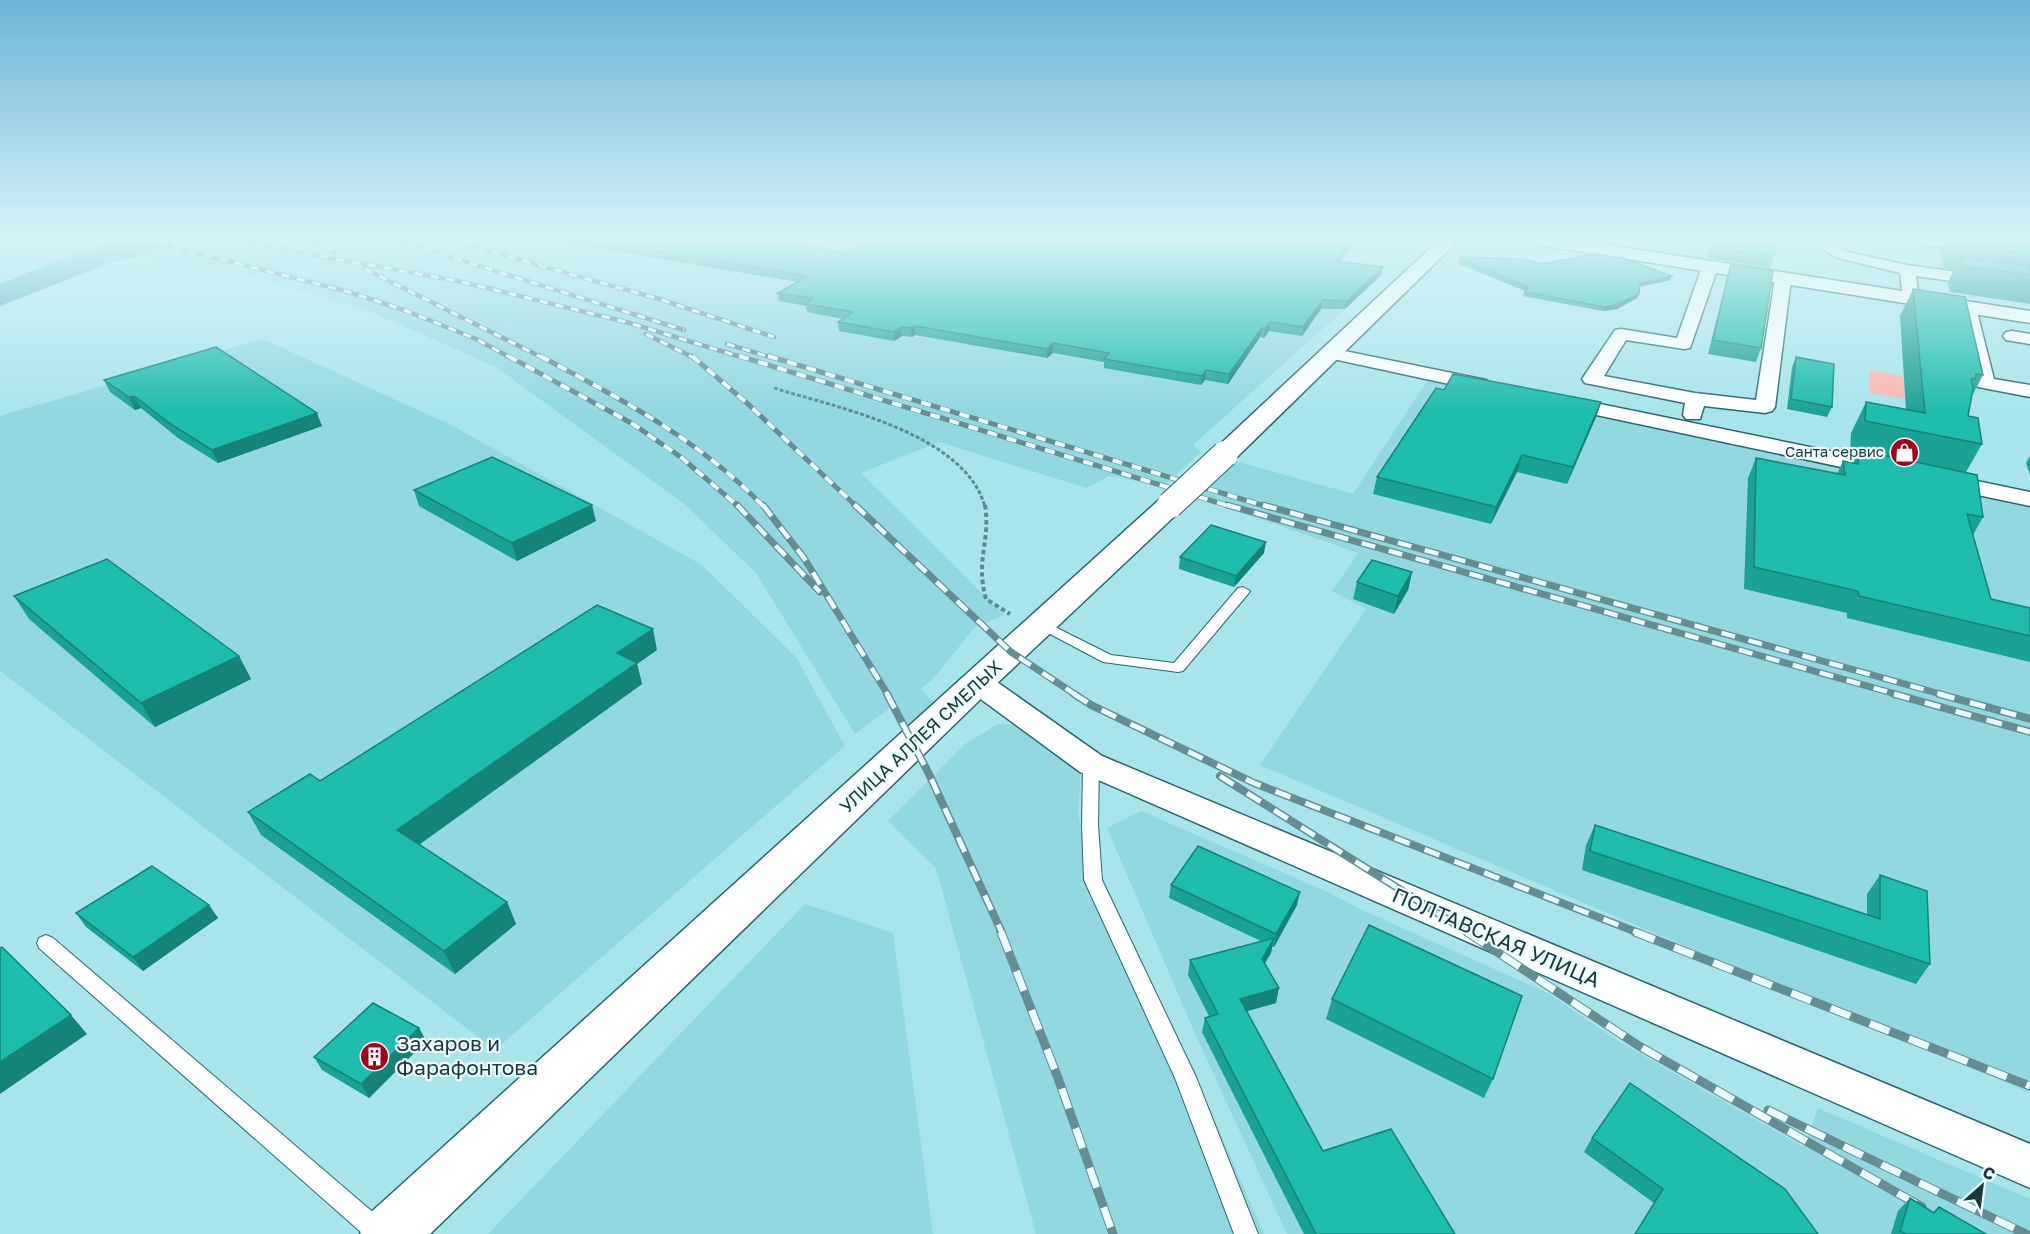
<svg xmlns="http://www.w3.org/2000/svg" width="2030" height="1234" font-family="'Golos Text',sans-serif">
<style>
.built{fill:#91d9df}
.green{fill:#fbb6b2}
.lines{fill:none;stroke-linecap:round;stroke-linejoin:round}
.river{fill:#50b3bb;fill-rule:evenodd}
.service-casing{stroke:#2a676c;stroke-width:2}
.minor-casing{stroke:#2a676c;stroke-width:3}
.secondary-casing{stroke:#2a676c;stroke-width:3}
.path-far1{stroke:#608b8e;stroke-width:3;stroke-dasharray:4 2;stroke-linecap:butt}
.path{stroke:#608b8e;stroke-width:4;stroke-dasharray:4.5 3;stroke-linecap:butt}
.service{fill:#fff;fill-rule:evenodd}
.minor{fill:#fff;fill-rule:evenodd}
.secondary{fill:#fff;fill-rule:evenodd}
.rail-far4-casing{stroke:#638f92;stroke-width:4.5}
.rail-far3-casing{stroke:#638f92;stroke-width:5}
.rail-far2-casing{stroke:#638f92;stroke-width:7}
.rail-far1-casing{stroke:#638f92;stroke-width:8}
.rail-casing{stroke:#638f92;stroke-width:9}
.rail-far4{stroke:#ebfdfe;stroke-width:3;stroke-dasharray:8;stroke-linecap:butt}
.rail-far3{stroke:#ebfdfe;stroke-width:4;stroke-dasharray:10;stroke-linecap:butt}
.rail-far2{stroke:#ebfdfe;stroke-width:4.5;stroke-dasharray:14;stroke-linecap:butt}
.rail-far1{stroke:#ebfdfe;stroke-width:5;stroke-dasharray:16;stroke-linecap:butt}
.rail{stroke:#ebfdfe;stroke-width:7;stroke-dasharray:21;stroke-linecap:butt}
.secondary-bridge-casing{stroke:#2a676c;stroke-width:28;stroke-linecap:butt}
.secondary-bridge{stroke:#fff;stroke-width:26}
.wall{fill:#1aa292}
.shaded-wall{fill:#158477}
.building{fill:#1ebcaa;stroke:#158477;stroke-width:1.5}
.labels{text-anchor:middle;stroke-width:4.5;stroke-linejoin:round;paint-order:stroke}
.far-poi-label{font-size:15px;fill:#1e3739;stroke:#ebfdfe;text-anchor:end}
.street-label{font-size:18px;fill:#1e3739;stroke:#ebfdfe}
.near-street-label{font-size:21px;fill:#1e3739;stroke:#ebfdfe}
.near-poi-label{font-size:21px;fill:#1e3739;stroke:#ebfdfe;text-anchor:start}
</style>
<rect width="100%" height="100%" fill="#a7e5ea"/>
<g class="built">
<path d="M 0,239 L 790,239 L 842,248 L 856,239 L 1394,240 L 1383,256 L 1324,249 L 1341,268 L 1385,273 L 1193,445 L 1201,452 L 1164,486 L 1109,476 L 1086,488 L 939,442 L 861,473 L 1004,615 L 974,628 L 933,679 L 921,689 L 944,714 L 915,742 L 894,705 L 855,734 L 756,573 L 683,503 L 496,367 L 369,311 L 196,260 L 177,265 L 109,249 L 90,248 L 28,277 L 0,285 Z"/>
<path d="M 263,339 L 453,426 L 702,565 L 796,657 L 845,746 L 495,1050 L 0,671 L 0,416 Z"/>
<path d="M 1428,380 L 2030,508 L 2030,1093 L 1260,765 L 1366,609 L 1332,591 L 1358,553 L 1180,491 L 1217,456 L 1353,494 Z"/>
<path d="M 998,724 L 1018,725 L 1081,769 L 1078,814 L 1084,840 L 1128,948 L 1210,1109 L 1264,1234 L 1036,1234 L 936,868 L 888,821 L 965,744 Z"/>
<path d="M 1141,811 L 1328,892 L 1362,910 L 1548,993 L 1618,1041 L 1804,1147 L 1818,1108 L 2030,1199 L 2030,1234 L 1287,1234 L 1196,1036 L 1107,828 Z"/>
<path d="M 805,904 L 893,933 L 933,1234 L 488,1234 Z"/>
</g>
<path class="green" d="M 1869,370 L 1903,376 L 1905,399 L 1870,393 Z"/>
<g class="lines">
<path class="river" d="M 130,239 L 155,239 L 159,245 L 155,251 L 105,265 L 0,306 L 0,284 L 83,251 Z"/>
<defs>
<g id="service">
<path d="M 1243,587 L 1250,591 L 1248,594 L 1183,671 L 1178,672 L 1103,662 L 1033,625 L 1040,621 L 1045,622 L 1111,655 L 1174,663 L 1238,588 Z"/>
<path d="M 1091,758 L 1097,760 L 1099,764 L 1098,825 L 1102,880 L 1196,1077 L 1258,1234 L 1234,1234 L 1175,1078 L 1084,880 L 1082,825 L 1083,764 L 1085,760 Z"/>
<path d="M 46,935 L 53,938 L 389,1226 L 393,1234 L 363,1234 L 39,948 L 37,943 L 39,938 Z"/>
</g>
<g id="minor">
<path d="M 1805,239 L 1824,239 L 1848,252 L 1907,265 L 2030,282 L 2030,292 L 1916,276 L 1919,299 L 1911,304 L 1903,299 L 1900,273 L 1838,258 Z"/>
<path d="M 1903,239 L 1949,239 L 2030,249 L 2030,259 L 1910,243 Z"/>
<path d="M 1710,262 L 1718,267 L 1690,348 L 1684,349 L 1626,340 L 1604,376 L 1695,393 L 1756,400 L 1775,279 L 1783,274 L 1791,279 L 1775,407 L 1772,411 L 1765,413 L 1704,406 L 1700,419 L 1686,419 L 1683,415 L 1685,403 L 1585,383 L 1582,379 L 1615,330 L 1621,329 L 1677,338 L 1702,267 Z"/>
<path d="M 1968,303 L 1976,308 L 1994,379 L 2030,385 L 2030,397 L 1978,387 L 1975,383 L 1960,308 Z"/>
<path d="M 2012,331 L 2030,334 L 2030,344 L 2006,340 L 2003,336 L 2006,332 Z"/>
<path d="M 1330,348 L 1486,380 L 1496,386 L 1486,392 L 1324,357 L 1321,353 Z"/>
<path d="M 1561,396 L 1888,463 L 1896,465 L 1899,470 L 1896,475 L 1888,477 L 1554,406 L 1551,402 L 1554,398 Z"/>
<path d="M 1943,474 L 2030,492 L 2030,506 L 1935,486 L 1932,481 L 1935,476 Z"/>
<path d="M 977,673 L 987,675 L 1102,756 L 2030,1144 L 2030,1188 L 1080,772 L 967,689 L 962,682 L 967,675 Z"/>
</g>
<g id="secondary">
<path d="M 1440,239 L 1460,239 L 1234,460 L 1225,462 L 1216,460 L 1212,454 L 1216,448 Z"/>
<path d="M 1524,239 L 1570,239 L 2030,311 L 2030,323 L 1533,244 Z"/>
<path d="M 1170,496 L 1180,499 L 1184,505 L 1180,511 L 990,690 L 430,1234 L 360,1234 L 369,1214 L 1160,499 Z"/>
</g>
</defs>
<use href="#service" class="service-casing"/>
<use href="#minor" class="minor-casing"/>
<use href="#secondary" class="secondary-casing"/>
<path class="path-far1" d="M 774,388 C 838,408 965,433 985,507"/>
<path class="path" d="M 985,505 C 991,540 975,560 986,599 L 1010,614"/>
<use href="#service" class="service"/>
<use href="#minor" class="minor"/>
<use href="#secondary" class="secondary"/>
<defs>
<g id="rail-far4">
<path d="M 142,239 L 349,292 L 410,312"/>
<path d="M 226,239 L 458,281 L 626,322 L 744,358"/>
<path d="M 308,239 L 341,256"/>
<path d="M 393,239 L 684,330"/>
<path d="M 446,239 L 659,299 L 774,337"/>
<path d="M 365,269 L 543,358"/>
<path d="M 404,310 L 476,339 L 511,358"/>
<path d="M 646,334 L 694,358"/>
<path d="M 727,344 L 773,358"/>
</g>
<g id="rail-far3">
<path d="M 508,356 L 633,424 L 682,458 L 739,507"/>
<path d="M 540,356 C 620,398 701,441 764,507"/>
<path d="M 692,356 L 748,404 L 857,507"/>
<path d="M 739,356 L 1232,507"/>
<path d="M 768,356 L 1268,507"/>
</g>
<g id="rail-far2">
<path d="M 737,505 L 820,592"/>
<path d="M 763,505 L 804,558 L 888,695"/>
<path d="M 855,505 L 1011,652 L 1076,695"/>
<path d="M 1227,505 L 1899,695"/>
<path d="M 1263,505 L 1944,695"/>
</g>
<g id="rail-far1">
<path d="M 887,694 L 929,774 L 1002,933"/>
<path d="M 1074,694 L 1091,705 L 1254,783 L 1639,933"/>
<path d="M 1894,694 L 2030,732"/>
<path d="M 1939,694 L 2030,719"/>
<path d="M 1220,776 L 1469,933"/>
</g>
<g id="rail">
<path d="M 1001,932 L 1058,1078 L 1113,1234"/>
<path d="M 1467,932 L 1639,1046 L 1922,1207"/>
<path d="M 1635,932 L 2030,1086"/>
<path d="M 1768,1110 L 2026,1234"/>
</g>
</defs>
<use href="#rail-far4" class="rail-far4-casing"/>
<use href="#rail-far3" class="rail-far3-casing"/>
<use href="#rail-far2" class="rail-far2-casing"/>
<use href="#rail-far1" class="rail-far1-casing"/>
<use href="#rail" class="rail-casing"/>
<use href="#rail-far4" class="rail-far4"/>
<use href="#rail-far3" class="rail-far3"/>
<use href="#rail-far2" class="rail-far2"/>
<use href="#rail-far1" class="rail-far1"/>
<use href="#rail" class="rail"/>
<defs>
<path id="secondary-bridge" d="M 1170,505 L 1225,454"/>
</defs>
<use href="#secondary-bridge" class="secondary-bridge-casing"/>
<use href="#secondary-bridge" class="secondary-bridge"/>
</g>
<g class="wall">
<path d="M 559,239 L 762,239 L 847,253 L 1340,261 L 1381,275 L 1345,309 L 1321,309 L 1302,336 L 1269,331 L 1264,338 L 1260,337 L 1228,384 L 1205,380 L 1201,385 L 1104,368 L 1104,362 L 1053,353 L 1047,358 L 915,335 L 912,337 L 902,336 L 894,341 L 839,331 L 838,322 L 843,319 L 807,312 L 806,306 L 779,301 L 778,293 L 797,282 L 560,242 Z"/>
<path d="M 1713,239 L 1765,239 L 1774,256 L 1770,268 L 1707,258 Z"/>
<path d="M 1946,239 L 2030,239 L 2030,304 L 1950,292 L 1948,283 L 1954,269 L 1944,268 L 1940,251 Z"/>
<path d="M 1460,257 L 1542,264 L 1670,280 L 1639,287 L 1637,298 L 1617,309 L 1603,311 L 1523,296 L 1525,291 L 1459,264 Z"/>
<path d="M 1731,264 L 1761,348 L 1756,362 L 1708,354 L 1727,277 Z"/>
<path d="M 1913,289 L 1983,375 L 1972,396 L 1968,416 L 1982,444 L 1966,472 L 1983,517 L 1973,535 L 1991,599 L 2030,608 L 2030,662 L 1847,618 L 1847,613 L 1744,589 L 1748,478 L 1756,458 L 1837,474 L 1843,461 L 1853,463 L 1857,454 L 1850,453 L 1851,433 L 1866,402 L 1906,410 L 1900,316 Z"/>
<path d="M 1796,357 L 1832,407 L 1827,417 L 1787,409 L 1792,367 Z"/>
<path d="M 104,380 L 322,426 L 218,463 L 178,438 L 141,408 L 135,410 L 110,392 Z"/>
<path d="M 1596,417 L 1567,484 L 1517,472 L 1491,524 L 1373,494 L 1377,477 Z"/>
<path d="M 2030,456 L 2030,475 L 2026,463 Z"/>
<path d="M 414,490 L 596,521 L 517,561 L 419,506 Z"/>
<path d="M 1264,553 L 1234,587 L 1179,569 L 1180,557 Z"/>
<path d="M 1412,572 L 1408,590 L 1394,614 L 1353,599 L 1357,582 Z"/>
<path d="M 14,596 L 239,656 L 251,679 L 155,727 L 29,619 Z"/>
<path d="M 657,650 L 637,664 L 642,684 L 419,845 L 507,902 L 516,924 L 455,974 L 261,835 L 248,812 L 320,781 Z"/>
<path d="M 1595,825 L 1867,915 L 1867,894 L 1880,875 L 1930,964 L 1916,984 L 1582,870 L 1586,845 Z"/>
<path d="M 1171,885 L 1297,905 L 1274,947 L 1272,947 L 1271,953 L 1265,963 L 1276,1003 L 1246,1011 L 1323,1151 L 1455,1234 L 1304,1234 L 1202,1032 L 1205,1018 L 1209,1016 L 1188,975 L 1190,960 L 1261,941 L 1169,898 Z"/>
<path d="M 209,905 L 218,918 L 143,971 L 86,927 L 76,913 Z"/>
<path d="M 1332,999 L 1493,1079 L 1484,1098 L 1326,1019 Z"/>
<path d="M 419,1028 L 426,1041 L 369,1098 L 322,1070 L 314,1057 Z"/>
<path d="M 1592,1138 L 1818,1234 L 1654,1203 L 1584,1152 Z"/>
<path d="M 1910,1198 L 1933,1212 L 1939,1207 L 1986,1234 L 1891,1234 L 1898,1211 Z"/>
</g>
<g class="shaded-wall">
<path d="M 1351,239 L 1356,239 L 1335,269 L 1336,261 Z"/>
<path d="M 1383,267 L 1381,275 L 1345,309 L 1347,301 Z"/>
<path d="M 1672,276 L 1670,280 L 1638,287 L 1640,283 Z"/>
<path d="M 1639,294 L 1637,298 L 1617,309 L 1603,311 L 1605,307 Z"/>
<path d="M 1323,300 L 1321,309 L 1302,336 L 1303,327 Z"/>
<path d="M 1270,322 L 1269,331 L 1264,338 L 1265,329 Z"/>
<path d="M 915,326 L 915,335 L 912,337 L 911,328 Z"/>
<path d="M 901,327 L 902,336 L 894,341 L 894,332 Z"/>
<path d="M 1262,328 L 1260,337 L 1228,384 L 1229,374 Z"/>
<path d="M 1053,343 L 1053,353 L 1047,358 L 1047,349 Z"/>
<path d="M 1206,370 L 1205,380 L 1201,385 L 1202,376 Z"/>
<path d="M 134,396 L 141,408 L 135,410 L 129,397 Z"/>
<path d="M 1601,402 L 1596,417 L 1567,484 L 1573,467 Z"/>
<path d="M 317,413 L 322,426 L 218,463 L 212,450 Z"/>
<path d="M 1522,455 L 1517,472 L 1491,524 L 1496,507 Z"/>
<path d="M 592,505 L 596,521 L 517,561 L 512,543 Z"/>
<path d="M 1266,542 L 1264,553 L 1234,587 L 1236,576 Z"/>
<path d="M 1412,572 L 1408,590 L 1394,614 L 1398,596 Z"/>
<path d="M 653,629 L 657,650 L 637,664 L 642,684 L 407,853 L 397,830 L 617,653 Z"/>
<path d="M 239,656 L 251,679 L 155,727 L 141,703 Z"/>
<path d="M 1300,892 L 1297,905 L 1274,947 L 1276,934 Z"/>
<path d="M 507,902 L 516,924 L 455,974 L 444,951 Z"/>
<path d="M 209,905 L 218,918 L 143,971 L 133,957 Z"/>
<path d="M 1274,938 L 1271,953 L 1259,973 L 1262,959 Z"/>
<path d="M 1279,988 L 1276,1003 L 1237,1014 L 1240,999 Z"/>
<path d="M 71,1015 L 87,1034 L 0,1094 L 0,1062 Z"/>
<path d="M 419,1028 L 426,1041 L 369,1098 L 361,1084 Z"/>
</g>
<g class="building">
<path d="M 590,239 L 762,239 L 847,253 L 871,239 L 1351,239 L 1336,261 L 1383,267 L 1347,301 L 1323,300 L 1303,327 L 1270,322 L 1265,329 L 1262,328 L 1229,374 L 1206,370 L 1202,376 L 1104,359 L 1109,353 L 1053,343 L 1047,349 L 915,326 L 911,328 L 901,327 L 894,332 L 838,322 L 853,312 L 806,304 L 813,298 L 778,293 L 808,276 Z"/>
<path d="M 1713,239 L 1765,239 L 1777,241 L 1774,256 L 1711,247 Z"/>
<path d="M 1956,239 L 2030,239 L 2030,253 L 1957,243 Z"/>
<path d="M 1595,254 L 1623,258 L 1672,276 L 1640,283 L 1639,294 L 1618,304 L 1605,307 L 1525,292 L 1528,287 L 1460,259 L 1460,257 L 1522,259 L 1542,264 Z"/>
<path d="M 1961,257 L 2030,266 L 2030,275 L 1963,266 Z"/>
<path d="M 1731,264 L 1773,271 L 1761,348 L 1713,340 Z"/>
<path d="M 1913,289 L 1965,297 L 1983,375 L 1976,374 L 1975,379 L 1971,379 L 1973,389 L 1968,416 L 1978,418 L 1982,444 L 1865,421 L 1866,402 L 1925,413 Z"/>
<path d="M 216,347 L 317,413 L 212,450 L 172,425 L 134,396 L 129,397 L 104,380 Z"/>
<path d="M 1796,357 L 1834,364 L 1832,407 L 1791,399 Z"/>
<path d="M 1453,374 L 1601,402 L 1573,467 L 1522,455 L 1496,507 L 1377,477 L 1436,388 L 1444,390 Z"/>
<path d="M 1859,450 L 1977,475 L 1983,517 L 1967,514 L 1991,599 L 2030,608 L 2030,636 L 1859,596 L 1858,591 L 1754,567 L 1756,458 L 1845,475 L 1843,461 L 1858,464 Z"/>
<path d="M 492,457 L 592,505 L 512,543 L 414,490 Z"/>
<path d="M 1211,525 L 1266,542 L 1236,576 L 1180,557 Z"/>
<path d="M 107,559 L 239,656 L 141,703 L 14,596 Z"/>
<path d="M 1372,560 L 1412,572 L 1398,596 L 1357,582 Z"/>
<path d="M 597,605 L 653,629 L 617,653 L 637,663 L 397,830 L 507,902 L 444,951 L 248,812 L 310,774 L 320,781 Z"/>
<path d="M 1595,825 L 1880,919 L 1880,875 L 1927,891 L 1930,964 L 1590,851 Z"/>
<path d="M 1198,846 L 1300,892 L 1276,934 L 1171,885 Z"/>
<path d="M 152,866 L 209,905 L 133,957 L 76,913 Z"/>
<path d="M 1369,925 L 1522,996 L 1493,1079 L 1332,999 Z"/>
<path d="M 1274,938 L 1262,959 L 1279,988 L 1240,999 L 1323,1151 L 1391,1129 L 1455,1234 L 1316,1234 L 1205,1018 L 1218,1014 L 1190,960 Z"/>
<path d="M 2,947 L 71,1015 L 0,1062 L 0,948 Z"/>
<path d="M 373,1003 L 419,1028 L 361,1084 L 314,1057 Z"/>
<path d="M 1630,1083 L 1785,1189 L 1818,1234 L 1635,1234 L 1663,1189 L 1592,1138 Z"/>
<path d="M 1910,1198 L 1934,1213 L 1939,1207 L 1986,1234 L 1906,1234 L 1900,1231 Z"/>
</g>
<linearGradient id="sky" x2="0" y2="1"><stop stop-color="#6bb4d6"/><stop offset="0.58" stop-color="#d7f3f6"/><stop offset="1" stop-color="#d7f3f6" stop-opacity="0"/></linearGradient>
<rect width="2030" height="412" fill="url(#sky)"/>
<defs>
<symbol id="shop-disc" viewBox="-11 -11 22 22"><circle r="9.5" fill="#a20420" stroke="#ebfdfe"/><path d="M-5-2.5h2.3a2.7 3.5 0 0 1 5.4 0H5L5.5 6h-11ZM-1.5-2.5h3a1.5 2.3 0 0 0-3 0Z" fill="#fff"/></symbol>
<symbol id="building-disc" viewBox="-11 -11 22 22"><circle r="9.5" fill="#a20420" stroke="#ebfdfe"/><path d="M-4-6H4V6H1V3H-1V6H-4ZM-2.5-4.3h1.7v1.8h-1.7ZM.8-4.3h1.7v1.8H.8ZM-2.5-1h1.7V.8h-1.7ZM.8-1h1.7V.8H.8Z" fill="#fff"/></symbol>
</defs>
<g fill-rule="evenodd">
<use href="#shop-disc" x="1888" y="436" width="33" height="33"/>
<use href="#building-disc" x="358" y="1040" width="33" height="33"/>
</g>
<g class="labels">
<g class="far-poi-label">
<text x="1884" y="457">Санта сервис</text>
</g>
<g class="street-label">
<text transform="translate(921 737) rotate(-43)" y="6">УЛИЦА АЛЛЕЯ СМЕЛЫХ</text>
</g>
<g class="near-street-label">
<text transform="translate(1496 938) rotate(23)" y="7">ПОЛТАВСКАЯ УЛИЦА</text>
</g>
<g class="near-poi-label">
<text x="396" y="1051">Захаров и<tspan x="396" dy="24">Фарафонтова</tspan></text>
</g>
</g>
<g transform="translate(1982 1186) rotate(28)" stroke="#ebfdfe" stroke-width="4.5" paint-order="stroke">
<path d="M0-4.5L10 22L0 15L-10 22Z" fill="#1e3739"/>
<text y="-9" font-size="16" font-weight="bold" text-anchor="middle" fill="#1e3739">С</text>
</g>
</svg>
